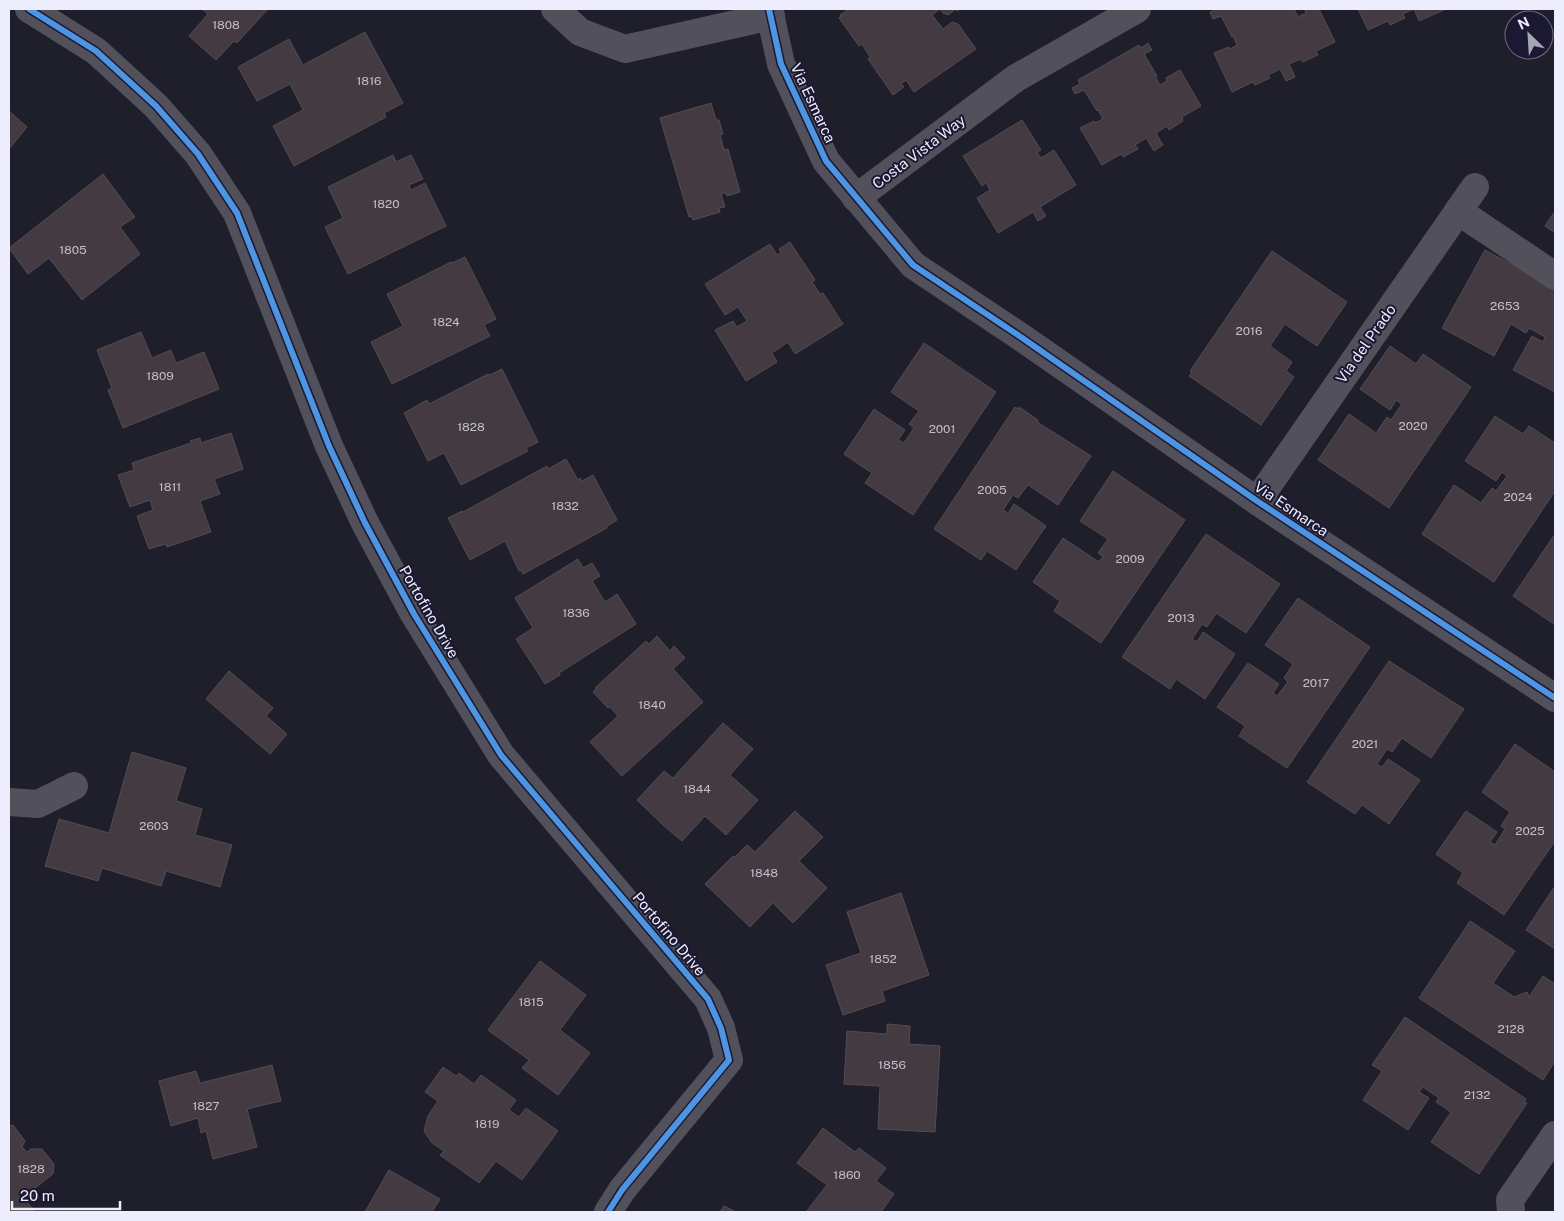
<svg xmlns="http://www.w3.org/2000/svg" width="1564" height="1221" font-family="'Public Sans',sans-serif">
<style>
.building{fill:#433b41;stroke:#534c50}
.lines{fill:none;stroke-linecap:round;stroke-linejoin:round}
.minor{stroke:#51505b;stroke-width:28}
.cycleway-casing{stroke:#1b1831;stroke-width:9}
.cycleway{stroke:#4d94e3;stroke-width:6}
.labels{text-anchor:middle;stroke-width:4;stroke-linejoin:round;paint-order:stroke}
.number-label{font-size:12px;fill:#c2c0cf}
.street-label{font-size:15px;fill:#ededfe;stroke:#1b1831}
</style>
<rect width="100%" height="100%" fill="#1f1e2b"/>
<g class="building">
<path d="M 202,9 L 268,9 L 237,43 L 234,41 L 216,60 L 189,36 L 208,14 Z"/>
<path d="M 849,9 L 960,9 L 957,11 L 956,9 L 948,15 L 943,13 L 940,9 L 932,15 L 943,29 L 952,22 L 958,24 L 976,49 L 914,92 L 906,80 L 901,84 L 904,87 L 893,95 L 868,59 L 870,57 L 862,44 L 859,46 L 839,18 L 841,16 L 840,15 Z"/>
<path d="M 1218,9 L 1294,9 L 1298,17 L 1306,13 L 1305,10 L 1308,9 L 1319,9 L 1335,42 L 1316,51 L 1318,55 L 1303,62 L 1301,59 L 1289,64 L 1295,77 L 1286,81 L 1280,69 L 1268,75 L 1270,78 L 1255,85 L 1253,82 L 1232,92 L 1214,53 L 1229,47 L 1230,49 L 1237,45 L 1233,36 L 1232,37 L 1221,16 L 1213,19 L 1210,12 Z"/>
<path d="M 1358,9 L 1446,9 L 1419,21 L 1414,9 L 1403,14 L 1405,18 L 1390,25 L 1388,21 L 1368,30 Z"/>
<path d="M 365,32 L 403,103 L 384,113 L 386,117 L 294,166 L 273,126 L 303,110 L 290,84 L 257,101 L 238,67 L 289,39 L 303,65 Z"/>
<path d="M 1148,43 L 1152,50 L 1144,54 L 1157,76 L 1155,76 L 1160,85 L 1167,81 L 1166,78 L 1180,70 L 1201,106 L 1182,117 L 1183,121 L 1169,130 L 1167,126 L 1156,133 L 1163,145 L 1154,151 L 1146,138 L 1135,145 L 1138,149 L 1123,157 L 1121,154 L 1102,165 L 1080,128 L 1094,121 L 1095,123 L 1103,119 L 1098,110 L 1097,111 L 1084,90 L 1075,94 L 1072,88 L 1080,84 L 1078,80 L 1139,45 L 1141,48 Z"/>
<path d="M 711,103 L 716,120 L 719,120 L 723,134 L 720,135 L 724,150 L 728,149 L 740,192 L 727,196 L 726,193 L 721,194 L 725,207 L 719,208 L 720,212 L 693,220 L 692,216 L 689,217 L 660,118 Z"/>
<path d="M 9,111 L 27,127 L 9,149 Z"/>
<path d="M 1022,120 L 1041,150 L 1037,152 L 1041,158 L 1054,150 L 1076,185 L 1040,207 L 1046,216 L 1038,221 L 1033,212 L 998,233 L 977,198 L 990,190 L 986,183 L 982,186 L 963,156 Z"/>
<path d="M 393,155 L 396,162 L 411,155 L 423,179 L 409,185 L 411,190 L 425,183 L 446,226 L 348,274 L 325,227 L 343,218 L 328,187 Z"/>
<path d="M 103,174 L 135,217 L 120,227 L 140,254 L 82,300 L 49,258 L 28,274 L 9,248 Z"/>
<path d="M 1555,211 L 1555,233 L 1545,226 Z"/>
<path d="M 790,242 L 815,280 L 812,282 L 820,294 L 823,293 L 843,324 L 795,354 L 788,342 L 772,353 L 777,362 L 746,381 L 715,330 L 733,321 L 737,327 L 747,321 L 738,307 L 725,315 L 705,284 L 770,244 L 777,255 L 781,253 L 779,249 Z"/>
<path d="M 1485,250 L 1555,288 L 1555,392 L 1513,370 L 1532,336 L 1543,342 L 1545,337 L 1529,328 L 1526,333 L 1511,324 L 1494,356 L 1442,328 Z"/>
<path d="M 1272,251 L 1347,302 L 1317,346 L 1285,324 L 1270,346 L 1292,362 L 1286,371 L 1294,377 L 1261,425 L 1189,376 L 1192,372 L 1190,371 Z"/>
<path d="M 465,257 L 496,319 L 484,325 L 490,336 L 392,384 L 371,342 L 403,326 L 387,294 L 451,262 L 452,263 Z"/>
<path d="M 141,332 L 152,358 L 171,350 L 176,363 L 204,352 L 219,389 L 123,428 L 108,390 L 112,388 L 97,350 Z"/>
<path d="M 924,343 L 996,392 L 913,515 L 865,483 L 872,473 L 844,454 L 874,409 L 905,430 L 898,440 L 904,443 L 914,428 L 909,424 L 919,411 L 891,392 Z"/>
<path d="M 1390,346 L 1416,364 L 1423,354 L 1471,387 L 1389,508 L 1318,460 L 1349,414 L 1376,433 L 1387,417 L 1391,420 L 1402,404 L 1396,400 L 1390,410 L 1360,389 Z"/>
<path d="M 502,369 L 538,442 L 526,448 L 528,451 L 461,485 L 444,453 L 428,461 L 404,413 L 427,400 L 429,404 L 488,374 L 490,375 Z"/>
<path d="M 1015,407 L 1018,409 L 1019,407 L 1038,420 L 1037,422 L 1091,456 L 1058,505 L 1028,485 L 1018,498 L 1013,495 L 1003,510 L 1008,513 L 1014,504 L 1046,526 L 1016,570 L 987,551 L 981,560 L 934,529 Z"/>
<path d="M 1495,416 L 1523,434 L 1529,426 L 1555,443 L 1555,491 L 1494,582 L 1422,534 L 1454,485 L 1481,503 L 1492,488 L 1496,491 L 1507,476 L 1502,472 L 1496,481 L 1465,461 Z"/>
<path d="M 231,433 L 243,469 L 214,479 L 220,494 L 200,501 L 211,532 L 167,547 L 166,544 L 149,549 L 137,516 L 153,510 L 150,500 L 130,507 L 118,475 L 134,470 L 132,463 L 191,443 L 190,441 L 200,438 L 201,443 Z"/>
<path d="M 566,459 L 578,480 L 580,478 L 582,481 L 593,475 L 617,520 L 606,527 L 607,528 L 523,574 L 521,570 L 519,571 L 505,541 L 470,560 L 448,518 L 462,511 L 463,512 L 547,466 L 548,469 Z"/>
<path d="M 1113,471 L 1185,520 L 1101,643 L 1054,611 L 1060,601 L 1033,582 L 1063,538 L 1099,562 L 1103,556 L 1098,553 L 1108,539 L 1080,521 Z"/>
<path d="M 1206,534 L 1280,584 L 1246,633 L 1216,613 L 1207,627 L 1202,624 L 1192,639 L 1197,642 L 1203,632 L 1235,654 L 1205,699 L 1176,679 L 1170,689 L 1122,657 Z"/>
<path d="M 1555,534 L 1555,625 L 1513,596 Z"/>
<path d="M 578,559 L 583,568 L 592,563 L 600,576 L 592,581 L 605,602 L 617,594 L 636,624 L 559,673 L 560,675 L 545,684 L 516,639 L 533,628 L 515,598 Z"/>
<path d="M 1298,598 L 1370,647 L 1287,768 L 1239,736 L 1245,726 L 1217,707 L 1248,663 L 1279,684 L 1273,693 L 1277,696 L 1288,682 L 1284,678 L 1293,664 L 1265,645 Z"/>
<path d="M 657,636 L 670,651 L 674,646 L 685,658 L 673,669 L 703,702 L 622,776 L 590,742 L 618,716 L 610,707 L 608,708 L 593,692 L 596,689 L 595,688 L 646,641 L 649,644 Z"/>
<path d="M 1389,661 L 1464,709 L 1431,758 L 1402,738 L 1392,752 L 1387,749 L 1377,764 L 1382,767 L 1388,759 L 1420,780 L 1389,824 L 1362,805 L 1355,814 L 1307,782 Z"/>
<path d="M 229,671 L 273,708 L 266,716 L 287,734 L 270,754 L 206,699 Z"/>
<path d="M 723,723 L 753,749 L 730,775 L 758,800 L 726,835 L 705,816 L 682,841 L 664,826 L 637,800 L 664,771 L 673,778 Z"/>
<path d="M 1515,744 L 1555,772 L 1555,841 L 1504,915 L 1457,883 L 1463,873 L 1436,854 L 1466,811 L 1497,832 L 1490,842 L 1495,845 L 1505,829 L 1501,826 L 1510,812 L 1482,792 Z"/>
<path d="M 132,752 L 186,768 L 176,801 L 202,809 L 195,835 L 232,845 L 220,887 L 166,871 L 161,886 L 102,868 L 98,881 L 45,866 L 59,819 L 109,833 Z"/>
<path d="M 795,811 L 823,837 L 799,861 L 827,888 L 793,923 L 773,903 L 750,927 L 705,884 L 733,856 L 735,857 L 747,845 L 755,852 Z"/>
<path d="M 1555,886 L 1555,949 L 1526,930 Z"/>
<path d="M 901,893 L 929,975 L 882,991 L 885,1001 L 843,1015 L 826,965 L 861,953 L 847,912 Z"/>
<path d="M 1470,921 L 1515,951 L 1493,983 L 1514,997 L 1527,992 L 1529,997 L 1543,976 L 1555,984 L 1555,1061 L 1543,1080 L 1419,998 Z"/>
<path d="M 540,961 L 586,995 L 560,1030 L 590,1053 L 558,1095 L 522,1068 L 529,1060 L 488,1030 Z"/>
<path d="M 1405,1017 L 1526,1099 L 1524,1102 L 1527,1103 L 1479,1174 L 1431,1142 L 1451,1112 L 1436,1102 L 1439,1098 L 1423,1087 L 1419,1092 L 1429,1098 L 1408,1130 L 1363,1100 L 1382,1071 L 1372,1065 Z"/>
<path d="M 887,1024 L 910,1026 L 909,1044 L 940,1046 L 935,1132 L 878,1129 L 880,1086 L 844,1084 L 847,1031 L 887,1034 Z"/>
<path d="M 272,1065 L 281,1101 L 247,1109 L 257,1147 L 213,1159 L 206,1131 L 201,1133 L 198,1118 L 171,1126 L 159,1081 L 196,1071 L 200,1083 Z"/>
<path d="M 443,1067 L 456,1076 L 459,1073 L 474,1084 L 481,1075 L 516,1100 L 509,1110 L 519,1117 L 526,1108 L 558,1131 L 522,1180 L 496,1161 L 479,1183 L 440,1155 L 444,1151 L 432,1143 L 424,1131 L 428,1116 L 438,1101 L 425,1092 Z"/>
<path d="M 13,1125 L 25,1141 L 22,1147 L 27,1152 L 31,1149 L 42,1149 L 54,1164 L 53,1174 L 35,1188 L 34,1197 L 27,1202 L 35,1212 L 9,1212 L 9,1126 Z"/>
<path d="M 823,1128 L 855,1152 L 859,1148 L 886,1168 L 876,1181 L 894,1194 L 881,1212 L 806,1212 L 827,1185 L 797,1163 Z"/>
<path d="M 389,1170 L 440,1199 L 432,1212 L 365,1212 Z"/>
<path d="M 724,1206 L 736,1212 L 720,1212 Z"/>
</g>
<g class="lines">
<g class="minor">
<path d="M 29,9 L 96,51 L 156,106 L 198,154 L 237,213 L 329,446 L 365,523 L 414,614 L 501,755 L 708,999 L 721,1028 L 729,1060 L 622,1190 L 608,1212"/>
<path d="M 555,9 L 580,32 L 625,49 L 771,16"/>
<path d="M 769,9 L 781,64 L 826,161 L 913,265 L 1018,335 L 1257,501 L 1555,698"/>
<path d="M 856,198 L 1016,78 L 1137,9"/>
<path d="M 1458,211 L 1555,276"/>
<path d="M 1257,501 L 1475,187"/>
<path d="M 9,802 L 38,804 L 74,786"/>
<path d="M 1511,1212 L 1510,1200 L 1555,1135"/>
</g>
<defs>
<g id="cycleway">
<path d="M 29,9 L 96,51 L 156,106 L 198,154 L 237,213 L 329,446 L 365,523 L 414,614 L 501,755 L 708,999 L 721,1028 L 729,1060 L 622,1190 L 608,1212"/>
<path d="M 769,9 L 781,64 L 826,161 L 913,265 L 1018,335 L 1257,501 L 1555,698"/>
</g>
</defs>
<use href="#cycleway" class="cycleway-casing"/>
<use href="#cycleway" class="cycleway"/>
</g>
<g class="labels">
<g class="number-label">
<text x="226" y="29">1808</text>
<text x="369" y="85">1816</text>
<text x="386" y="208">1820</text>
<text x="73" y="254">1805</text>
<text x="1505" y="310">2653</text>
<text x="446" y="326">1824</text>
<text x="1249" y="335">2016</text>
<text x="160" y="380">1809</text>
<text x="1413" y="430">2020</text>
<text x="471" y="431">1828</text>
<text x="942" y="433">2001</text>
<text x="170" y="491">1811</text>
<text x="992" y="494">2005</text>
<text x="1518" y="501">2024</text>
<text x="565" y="510">1832</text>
<text x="1130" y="563">2009</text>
<text x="576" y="617">1836</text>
<text x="1181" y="622">2013</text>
<text x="1316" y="687">2017</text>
<text x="652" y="709">1840</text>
<text x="1365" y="748">2021</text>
<text x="697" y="793">1844</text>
<text x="154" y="830">2603</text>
<text x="1530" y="835">2025</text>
<text x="764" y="877">1848</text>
<text x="883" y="963">1852</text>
<text x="531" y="1006">1815</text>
<text x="1511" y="1033">2128</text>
<text x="892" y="1069">1856</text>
<text x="1477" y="1099">2132</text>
<text x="206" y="1110">1827</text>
<text x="487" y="1128">1819</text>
<text x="31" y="1173">1828</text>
<text x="847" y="1179">1860</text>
</g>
<g class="street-label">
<text transform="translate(813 103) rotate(65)" y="5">Via Esmarca</text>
<text transform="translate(919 152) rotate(-37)" y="5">Costa Vista Way</text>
<text transform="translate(1366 344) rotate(-55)" y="5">Via del Prado</text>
<text transform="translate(1291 509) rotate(34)" y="5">Via Esmarca</text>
<text transform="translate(429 612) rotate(60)" y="5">Portofino Drive</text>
<text transform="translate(669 934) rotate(50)" y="5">Portofino Drive</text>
</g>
</g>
<rect width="1564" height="1221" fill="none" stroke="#ededfe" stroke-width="20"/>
<g transform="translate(1529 35) rotate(335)"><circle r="24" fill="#1b1831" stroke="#6f6d83"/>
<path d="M0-4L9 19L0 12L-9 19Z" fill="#a5a5b4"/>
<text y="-8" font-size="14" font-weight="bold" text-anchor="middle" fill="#ededfe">N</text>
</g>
<path d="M12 1201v8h108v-8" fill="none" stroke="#ededfe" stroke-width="2.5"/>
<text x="20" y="1201" font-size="15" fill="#ededfe" stroke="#1b1831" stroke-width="4" paint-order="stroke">20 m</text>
</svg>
